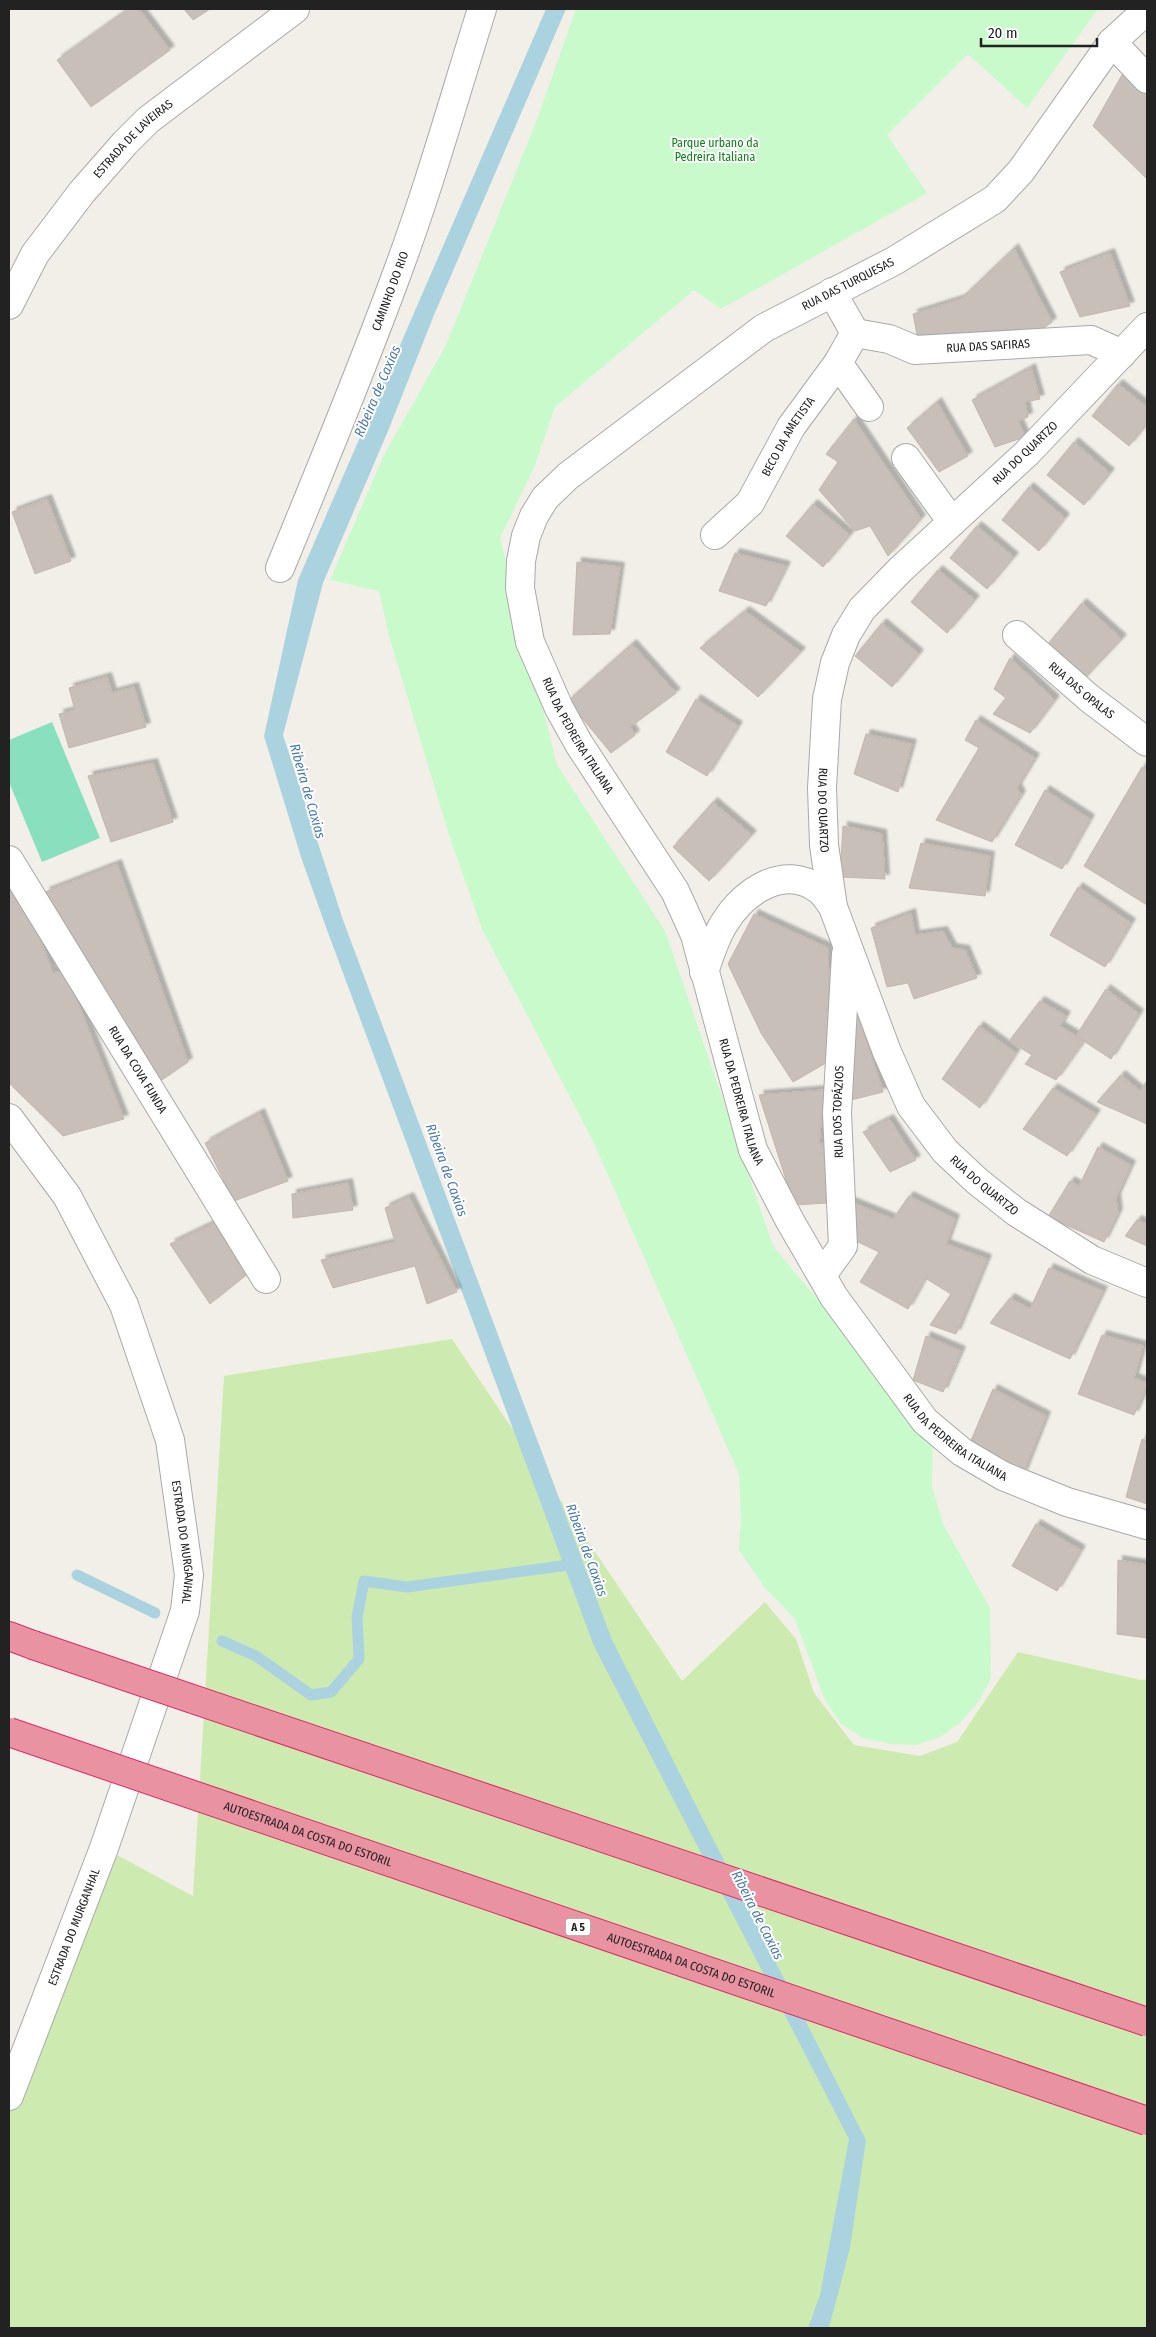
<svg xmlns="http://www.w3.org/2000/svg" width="1156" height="2337" font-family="'Fira Sans Condensed',sans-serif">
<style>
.grass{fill:#cdebb0}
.park{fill:#c8facc}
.pitch{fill:#88e0be}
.water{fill:#aad3df}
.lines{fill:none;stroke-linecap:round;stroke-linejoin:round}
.stream{stroke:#aad3df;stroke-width:11}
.building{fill:#c7bfb8;stroke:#c4b6ab;filter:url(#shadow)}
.minor-casing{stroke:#a9a9a9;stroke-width:30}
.highway-casing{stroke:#dc2a67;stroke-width:30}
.minor{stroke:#fff;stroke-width:28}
.highway{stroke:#e892a2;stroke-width:28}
.highway-bridge-casing{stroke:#dc2a67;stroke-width:30;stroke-linecap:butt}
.highway-bridge{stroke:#e892a2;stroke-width:28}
.labels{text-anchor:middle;stroke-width:4;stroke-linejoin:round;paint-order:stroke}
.shield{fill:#fff;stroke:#646464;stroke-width:1}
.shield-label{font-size:11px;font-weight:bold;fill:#222}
.street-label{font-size:12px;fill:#222;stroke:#fff}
.park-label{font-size:12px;fill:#0c8416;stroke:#fff}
.water-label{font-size:14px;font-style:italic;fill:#4a7aab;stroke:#fff}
</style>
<defs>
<filter id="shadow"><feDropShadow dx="4.5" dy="-4.5" stdDeviation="1" flood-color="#0004"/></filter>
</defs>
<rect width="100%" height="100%" fill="#f2efe9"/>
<path class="grass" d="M 452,1339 L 682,1681 L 765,1602 L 796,1639 L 814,1693 L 854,1745 L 920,1756 L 957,1742 L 1018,1652 L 1141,1680 L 1147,1679 L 1147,2328 L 9,2328 L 9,2101 L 104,1848 L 193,1896 L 224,1376 Z"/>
<path class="park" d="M 576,9 L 1098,9 L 1027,108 L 968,54 L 887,135 L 927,193 L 721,309 L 694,290 L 555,407 L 534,468 L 500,538 L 557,765 L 665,931 L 773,1246 L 933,1438 L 932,1486 L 943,1524 L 990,1608 L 991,1678 L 979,1701 L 961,1722 L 942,1736 L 917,1745 L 890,1744 L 863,1738 L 841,1724 L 824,1698 L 795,1619 L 765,1588 L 739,1550 L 741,1520 L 739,1474 L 593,1141 L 482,929 L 449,835 L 389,636 L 379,591 L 330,580 L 384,455 L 446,345 L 536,122 Z"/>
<path class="pitch" d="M 52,722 L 100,838 L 42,862 L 9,782 L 9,740 Z"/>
<path class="water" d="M 546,9 L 566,9 L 434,315 L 388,431 L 323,583 L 283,735 L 343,920 L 612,1640 L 866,2140 L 850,2248 L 829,2328 L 808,2328 L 820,2295 L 849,2139 L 594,1646 L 327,930 L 301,857 L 264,736 L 298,580 Z"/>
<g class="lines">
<g class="stream">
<path d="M 77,1575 L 155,1613"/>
<path d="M 222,1641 L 256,1656 L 311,1695 L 331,1692 L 359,1659 L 357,1617 L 364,1581 L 407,1587 L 576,1564"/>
</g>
</g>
<g class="building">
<path d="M 129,9 L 139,9 L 170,50 L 91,107 L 57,60 Z"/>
<path d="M 184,9 L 210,9 L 193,20 Z"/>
<path d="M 1126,68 L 1147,90 L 1147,179 L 1093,126 Z"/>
<path d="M 1014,248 L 1052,322 L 1027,340 L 918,340 L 913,314 L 961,299 Z"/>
<path d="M 1110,253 L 1130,306 L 1080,317 L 1060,272 Z"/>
<path d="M 1031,368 L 1040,399 L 1025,402 L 1028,417 L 1018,421 L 1025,437 L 995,447 L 972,400 Z"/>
<path d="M 1118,384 L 1147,407 L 1147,424 L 1129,446 L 1092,416 Z"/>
<path d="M 937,402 L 968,456 L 939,472 L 907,428 Z"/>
<path d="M 854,419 L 921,519 L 888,556 L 870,526 L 855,531 L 819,490 L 838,462 L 826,454 Z"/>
<path d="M 1074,442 L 1110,473 L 1084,505 L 1047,475 Z"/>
<path d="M 1029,487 L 1065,518 L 1039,551 L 1002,520 Z"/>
<path d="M 47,499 L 71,561 L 35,574 L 12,512 Z"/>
<path d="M 813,504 L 850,535 L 823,567 L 786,536 Z"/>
<path d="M 977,526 L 1014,557 L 987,589 L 950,558 Z"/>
<path d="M 735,553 L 786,566 L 766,606 L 719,591 Z"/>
<path d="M 577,562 L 620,567 L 610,634 L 573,635 Z"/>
<path d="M 938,570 L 975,600 L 947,633 L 911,602 Z"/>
<path d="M 1082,603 L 1122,639 L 1081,682 L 1047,645 Z"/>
<path d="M 745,611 L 801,652 L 758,697 L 700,648 Z"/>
<path d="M 882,623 L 919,654 L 892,687 L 855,656 Z"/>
<path d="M 632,644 L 676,693 L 630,727 L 635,735 L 611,753 L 568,701 Z"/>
<path d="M 1010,658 L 1055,700 L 1030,733 L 993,714 L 1006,698 L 994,689 Z"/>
<path d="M 107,677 L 112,693 L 134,687 L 146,727 L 69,748 L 59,714 L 75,710 L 69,688 Z"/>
<path d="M 696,699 L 738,726 L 707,776 L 666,752 Z"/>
<path d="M 976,720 L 1035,758 L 1017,788 L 1021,795 L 992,842 L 936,820 L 979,748 L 965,740 Z"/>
<path d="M 866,734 L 912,744 L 898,792 L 854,774 Z"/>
<path d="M 153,763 L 173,822 L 111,842 L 88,776 Z"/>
<path d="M 1142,767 L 1147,771 L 1147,905 L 1084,866 Z"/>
<path d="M 1045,790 L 1090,819 L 1062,869 L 1015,845 Z"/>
<path d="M 713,802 L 752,835 L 709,881 L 673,847 Z"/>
<path d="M 843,826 L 882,834 L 885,879 L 840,877 Z"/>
<path d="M 921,843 L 990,856 L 985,896 L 909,888 Z"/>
<path d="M 117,864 L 188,1062 L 159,1082 L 45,892 Z"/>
<path d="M 19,884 L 53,973 L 65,970 L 124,1119 L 63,1136 L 9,1083 L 9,888 Z"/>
<path d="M 1078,887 L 1131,923 L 1105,967 L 1050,935 Z"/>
<path d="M 911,913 L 915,935 L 943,931 L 952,948 L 965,950 L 977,978 L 914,999 L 908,983 L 887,987 L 871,928 Z"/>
<path d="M 754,914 L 828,948 L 831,1060 L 793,1082 L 761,1033 L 728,964 Z"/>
<path d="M 1106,989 L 1139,1014 L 1111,1059 L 1076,1036 Z"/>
<path d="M 1040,1001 L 1066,1016 L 1060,1026 L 1084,1041 L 1056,1080 L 1025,1064 L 1032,1055 L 1009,1041 Z"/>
<path d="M 858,1015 L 883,1092 L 847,1101 L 841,1021 Z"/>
<path d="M 979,1026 L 1016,1053 L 980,1108 L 942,1079 Z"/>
<path d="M 1121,1075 L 1140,1091 L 1147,1081 L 1147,1124 L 1097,1102 Z"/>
<path d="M 1053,1088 L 1096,1114 L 1067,1156 L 1023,1129 Z"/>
<path d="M 824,1090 L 819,1144 L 828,1144 L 827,1203 L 794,1205 L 759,1095 Z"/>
<path d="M 260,1113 L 288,1181 L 234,1201 L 205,1143 Z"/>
<path d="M 889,1119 L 916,1160 L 890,1172 L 863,1132 Z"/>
<path d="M 1098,1147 L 1131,1165 L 1116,1198 L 1118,1213 L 1104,1242 L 1048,1217 L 1070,1181 L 1079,1186 Z"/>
<path d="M 348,1183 L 353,1210 L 293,1218 L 292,1194 Z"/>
<path d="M 909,1196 L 955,1219 L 946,1244 L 987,1259 L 956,1334 L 930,1325 L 951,1294 L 925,1278 L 908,1309 L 860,1282 L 879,1252 L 829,1228 L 846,1200 L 893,1219 Z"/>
<path d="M 409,1197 L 457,1292 L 427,1304 L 415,1266 L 333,1288 L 321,1260 L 395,1242 L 385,1208 Z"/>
<path d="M 1137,1220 L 1147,1224 L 1147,1246 L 1125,1236 Z"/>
<path d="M 216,1222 L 251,1271 L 210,1304 L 170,1244 Z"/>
<path d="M 1049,1268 L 1103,1291 L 1070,1359 L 990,1323 L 1010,1298 L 1030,1309 Z"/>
<path d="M 1102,1335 L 1143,1346 L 1134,1378 L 1147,1383 L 1147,1386 L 1134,1415 L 1078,1394 Z"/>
<path d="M 926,1336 L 961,1351 L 943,1392 L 913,1380 Z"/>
<path d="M 993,1389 L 1046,1416 L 1023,1474 L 969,1445 Z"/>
<path d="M 1142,1439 L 1147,1441 L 1147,1504 L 1126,1497 Z"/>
<path d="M 1036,1524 L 1081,1550 L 1057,1591 L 1012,1566 Z"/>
<path d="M 1118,1560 L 1147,1565 L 1147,1638 L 1117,1634 Z"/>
</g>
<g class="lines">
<defs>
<g id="minor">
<path id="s1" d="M 1147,10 L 1112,42 L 1021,171 L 995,199 L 894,261 L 764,328 L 568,476 L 545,498 L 534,516 L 526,536 L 521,561 L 520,588 L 530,642 L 559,708 L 579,744 L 675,891 L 695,935 L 753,1150 L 790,1221 L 834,1297 L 925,1421 L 962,1452 L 1003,1476 L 1067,1502 L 1147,1525"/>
<path d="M 1112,42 L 1147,79"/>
<path d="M 832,292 L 855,333"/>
<path id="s2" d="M 9,305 L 35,254 L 82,192 L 125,143 L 148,120 L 295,9"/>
<path id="s3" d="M 1147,327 L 1027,453 L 900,570 L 862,609 L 846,635 L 835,663 L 827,699 L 822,788 L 824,845 L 833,907 L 887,1052 L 911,1106 L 945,1151 L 977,1181 L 1016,1212 L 1092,1260 L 1147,1283"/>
<path id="s4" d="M 855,333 L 889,339 L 915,350 L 1091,340 L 1122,354"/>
<path d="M 838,363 L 869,407"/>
<path d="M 906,458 L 952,522"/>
<path id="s5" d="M 715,535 L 750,503 L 791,427 L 838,363 L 855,333"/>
<path id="s6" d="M 280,568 C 320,471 360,374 396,276 C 429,188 454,98 482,9"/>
<path id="s7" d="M 1017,635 L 1089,698 L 1147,742"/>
<path id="s8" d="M 9,860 L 266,1279"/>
<path d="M 704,972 C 710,955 715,937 725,922 C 744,891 785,864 818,889 C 824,893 829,901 833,907"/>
<path id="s9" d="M 9,1118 L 67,1196 L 124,1305 L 170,1440 L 189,1575 L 185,1611 L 104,1848 L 9,2096"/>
<path id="s10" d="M 822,1275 L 843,1246 L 837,1113 L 846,954"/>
</g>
<path id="highway" d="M 9,1636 L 33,1645"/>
</defs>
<use href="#minor" class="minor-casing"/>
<use href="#highway" class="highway-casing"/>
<use href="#minor" class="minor"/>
<use href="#highway" class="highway"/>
<defs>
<g id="highway-bridge">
<path d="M 33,1645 L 1147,2022"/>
<path id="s11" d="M 9,1732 L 1147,2121"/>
</g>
</defs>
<use href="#highway-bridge" class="highway-bridge-casing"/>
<use href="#highway-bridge" class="highway-bridge"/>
</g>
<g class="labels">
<rect class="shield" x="565.5" y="1918.5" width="25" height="17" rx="4"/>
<g class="shield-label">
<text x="578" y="1931">A 5</text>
</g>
<g class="street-label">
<text dy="4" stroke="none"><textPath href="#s2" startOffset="209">ESTRADA DE LAVEIRAS</textPath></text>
<text transform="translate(848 284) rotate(-27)" y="4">RUA DAS TURQUESAS</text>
<text dy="4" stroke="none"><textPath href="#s6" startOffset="298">CAMINHO DO RIO</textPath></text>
<text dy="4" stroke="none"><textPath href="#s4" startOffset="136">RUA DAS SAFIRAS</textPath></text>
<text dy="4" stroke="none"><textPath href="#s5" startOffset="124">BECO DA AMETISTA</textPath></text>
<text transform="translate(1025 453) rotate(-44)" y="4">RUA DO QUARTZO</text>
<text dy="4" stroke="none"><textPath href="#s7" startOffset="85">RUA DAS OPALAS</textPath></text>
<text dy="4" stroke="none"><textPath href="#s1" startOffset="1041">RUA DA PEDREIRA ITALIANA</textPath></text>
<text dy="4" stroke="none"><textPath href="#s3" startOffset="610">RUA DO QUARTZO</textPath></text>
<text dy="4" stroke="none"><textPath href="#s8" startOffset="246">RUA DA COVA FUNDA</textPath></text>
<text dy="4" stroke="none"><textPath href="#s1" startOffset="1446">RUA DA PEDREIRA ITALIANA</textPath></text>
<text dy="4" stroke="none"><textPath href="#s10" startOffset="170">RUA DOS TOPÁZIOS</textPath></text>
<text dy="4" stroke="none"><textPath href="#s3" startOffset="1030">RUA DO QUARTZO</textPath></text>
<text dy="4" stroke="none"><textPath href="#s1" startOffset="1851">RUA DA PEDREIRA ITALIANA</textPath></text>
<text dy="4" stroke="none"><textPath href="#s9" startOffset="466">ESTRADA DO MURGANHAL</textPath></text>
<text dy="4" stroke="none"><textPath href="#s11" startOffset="316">AUTOESTRADA DA COSTA DO ESTORIL</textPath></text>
<text transform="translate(74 1927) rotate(-69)" y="4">ESTRADA DO MURGANHAL</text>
<text dy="4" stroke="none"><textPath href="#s11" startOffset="721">AUTOESTRADA DA COSTA DO ESTORIL</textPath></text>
</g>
<g class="park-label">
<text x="715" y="147">Parque urbano da<tspan x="715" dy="14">Pedreira Italiana</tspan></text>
</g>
<g class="water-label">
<text transform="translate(377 391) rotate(-67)" y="5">Ribeira de Caxias</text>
<text transform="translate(308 791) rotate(74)" y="5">Ribeira de Caxias</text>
<text transform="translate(447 1170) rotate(70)" y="5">Ribeira de Caxias</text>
<text transform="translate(587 1550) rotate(70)" y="5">Ribeira de Caxias</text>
<text transform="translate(758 1915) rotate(63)" y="5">Ribeira de Caxias</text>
</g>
</g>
<rect width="1156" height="2337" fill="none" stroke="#222222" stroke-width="20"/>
<path d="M981 38v8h116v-8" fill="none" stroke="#222222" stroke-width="2.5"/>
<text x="988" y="38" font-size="15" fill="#222222" stroke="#ffffff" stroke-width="4" paint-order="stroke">20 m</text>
</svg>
